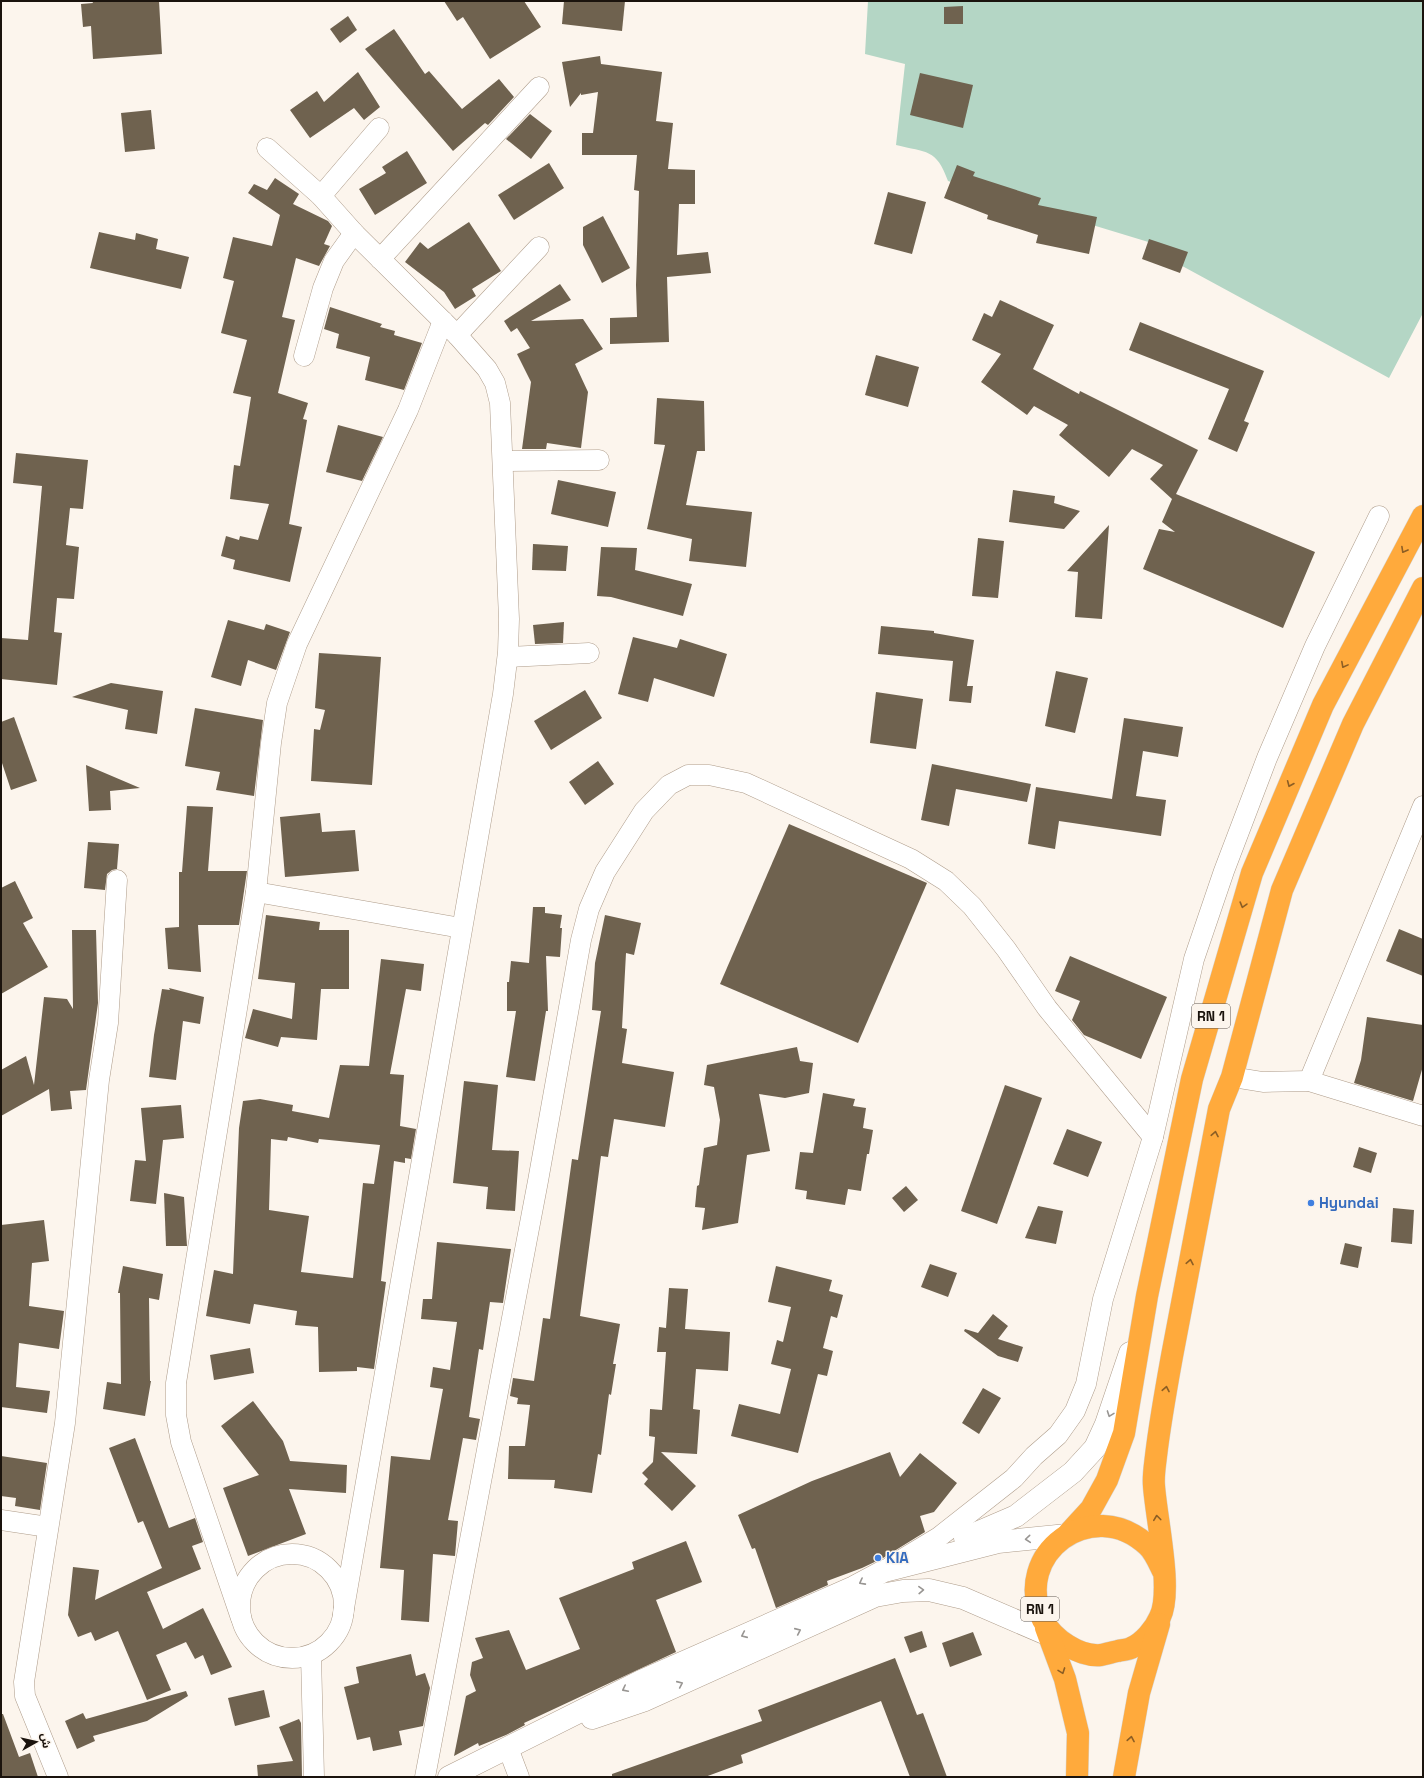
<svg xmlns="http://www.w3.org/2000/svg" width="1424" height="1778" font-family="'Space Grotesk','Noto Sans Arabic',sans-serif">
<style>
.green{fill:#b4d6c5}
.building{fill:#6f624f;fill-rule:evenodd}
.lines{fill:none;stroke-linecap:round;stroke-linejoin:round}
.street-casing{stroke:#ae9c8a;stroke-width:21}
.secondary-casing{stroke:#ae9c8a;stroke-width:23}
.highway-casing{stroke:#d6d5d3;stroke-width:23}
.street{stroke:#fff;stroke-width:20}
.secondary{stroke:#fff;stroke-width:22}
.highway{stroke:#ffaa3c;stroke-width:22}
.oneway{stroke:#8c5e24}
.oneway2{stroke:#989592}
.shop-dot{fill:#3f7fe0;stroke:#fcf5ed;stroke-width:1.5}
.labels{text-anchor:middle;stroke-width:3;stroke-linejoin:round;paint-order:stroke}
.shield{fill:#fcf5ed;stroke:#5e5750;stroke-width:1}
.shield-label{font-size:14px;font-weight:bold;fill:#1a130d}
.shop-label{font-size:15px;font-weight:bold;fill:#366cbe;stroke:#fcf5ed;text-anchor:start}
</style>
<rect width="100%" height="100%" fill="#fcf5ed"/>
<path class="green" d="M 868,1 L 1423,1 L 1423,313 L 1389,378 L 1173,261 L 1178,251 L 948,181 C 936,148 927,153 896,145 L 905,64 L 865,54 Z"/>
<g class="building">
<path d="M 92,1 L 159,1 L 162,54 L 93,59 L 91,26 L 83,27 L 81,4 L 93,3 Z"/>
<path d="M 444,1 L 524,1 L 541,27 L 490,59 L 463,17 L 457,21 Z"/>
<path d="M 564,1 L 625,1 L 622,31 L 562,24 Z"/>
<path d="M 963,6 L 963,24 L 944,24 L 944,7 Z"/>
<path d="M 348,16 L 357,30 L 340,43 L 330,29 Z"/>
<path d="M 394,29 L 425,74 L 429,71 L 462,109 L 499,79 L 514,97 L 488,125 L 485,123 L 453,151 L 365,49 Z"/>
<path d="M 600,56 L 601,64 L 662,72 L 656,121 L 673,123 L 668,169 L 695,170 L 695,204 L 679,204 L 677,255 L 708,252 L 711,273 L 667,277 L 669,342 L 610,344 L 610,318 L 637,317 L 636,285 L 639,191 L 634,190 L 637,155 L 582,155 L 582,133 L 593,133 L 598,92 L 581,95 L 581,93 L 570,107 L 562,62 Z"/>
<path d="M 358,72 L 380,107 L 364,120 L 354,108 L 310,138 L 290,110 L 317,91 L 324,102 Z"/>
<path d="M 920,73 L 973,85 L 963,128 L 910,115 Z"/>
<path d="M 151,110 L 155,149 L 125,152 L 121,113 Z"/>
<path d="M 530,114 L 552,131 L 531,159 L 506,139 Z"/>
<path d="M 407,151 L 427,183 L 375,215 L 359,189 L 386,173 L 382,167 Z"/>
<path d="M 549,163 L 564,188 L 514,220 L 498,195 Z"/>
<path d="M 957,165 L 975,172 L 973,176 L 1041,198 L 1038,205 L 1097,217 L 1089,254 L 1036,243 L 1038,235 L 987,219 L 988,215 L 944,198 Z"/>
<path d="M 275,178 L 299,194 L 293,204 L 328,221 L 332,226 L 324,244 L 330,246 L 319,266 L 296,258 L 282,317 L 295,320 L 278,393 L 308,403 L 303,419 L 307,420 L 289,524 L 302,527 L 290,582 L 233,569 L 235,560 L 221,556 L 226,536 L 239,540 L 240,536 L 258,540 L 269,504 L 230,499 L 234,465 L 240,466 L 251,397 L 233,393 L 247,340 L 221,333 L 234,281 L 223,278 L 233,237 L 272,246 L 280,215 L 248,193 L 254,184 L 267,190 Z"/>
<path d="M 888,192 L 926,202 L 912,254 L 874,244 Z"/>
<path d="M 603,216 L 630,268 L 602,283 L 583,245 L 583,227 Z"/>
<path d="M 469,222 L 501,271 L 472,289 L 476,296 L 455,309 L 444,292 L 405,262 L 420,242 L 428,249 Z"/>
<path d="M 99,232 L 135,240 L 136,233 L 158,239 L 156,249 L 189,257 L 181,289 L 90,268 Z"/>
<path d="M 1149,239 L 1188,252 L 1180,273 L 1142,259 Z"/>
<path d="M 560,284 L 571,300 L 531,321 L 583,319 L 603,349 L 575,364 L 588,392 L 581,448 L 547,443 L 546,449 L 522,449 L 531,382 L 517,354 L 530,348 L 517,328 L 511,332 L 504,321 Z"/>
<path d="M 1000,300 L 1054,325 L 1033,369 L 1079,394 L 1080,391 L 1198,450 L 1176,494 L 1315,552 L 1283,628 L 1143,569 L 1159,529 L 1175,532 L 1162,522 L 1172,499 L 1150,479 L 1163,465 L 1132,449 L 1109,477 L 1059,435 L 1068,425 L 1034,406 L 1027,415 L 981,382 L 1001,354 L 972,340 L 984,313 L 992,317 Z"/>
<path d="M 330,307 L 382,324 L 380,327 L 395,331 L 394,335 L 422,343 L 404,390 L 365,380 L 370,357 L 336,348 L 339,334 L 324,329 Z"/>
<path d="M 1140,322 L 1264,371 L 1244,421 L 1249,423 L 1237,452 L 1208,439 L 1229,389 L 1129,350 Z"/>
<path d="M 876,355 L 919,367 L 908,407 L 865,395 Z"/>
<path d="M 657,398 L 704,401 L 705,451 L 697,451 L 686,505 L 752,512 L 746,567 L 689,561 L 692,539 L 647,529 L 665,445 L 654,444 Z"/>
<path d="M 338,425 L 383,437 L 362,481 L 326,472 Z"/>
<path d="M 16,453 L 88,460 L 83,509 L 70,508 L 66,545 L 79,547 L 74,599 L 57,598 L 54,632 L 62,633 L 57,685 L 1,679 L 1,638 L 28,640 L 42,486 L 13,483 Z"/>
<path d="M 558,480 L 616,492 L 608,527 L 551,514 Z"/>
<path d="M 1013,490 L 1055,496 L 1054,503 L 1080,511 L 1064,529 L 1009,522 Z"/>
<path d="M 1109,525 L 1102,619 L 1075,617 L 1078,572 L 1067,571 Z"/>
<path d="M 978,538 L 1004,541 L 998,598 L 972,596 Z"/>
<path d="M 533,544 L 568,546 L 566,571 L 532,570 Z"/>
<path d="M 601,547 L 637,548 L 635,570 L 692,584 L 683,616 L 611,597 L 597,596 Z"/>
<path d="M 228,620 L 264,630 L 266,624 L 290,632 L 276,670 L 248,660 L 241,686 L 211,677 Z"/>
<path d="M 564,622 L 563,643 L 535,644 L 533,625 Z"/>
<path d="M 881,626 L 934,631 L 934,633 L 974,640 L 967,686 L 973,686 L 971,703 L 949,701 L 953,661 L 878,654 Z"/>
<path d="M 633,637 L 677,648 L 680,639 L 727,654 L 714,697 L 654,678 L 648,702 L 618,694 Z"/>
<path d="M 319,653 L 381,657 L 372,785 L 311,781 L 314,729 L 320,730 L 325,710 L 315,708 Z"/>
<path d="M 1056,671 L 1088,678 L 1075,733 L 1045,726 Z"/>
<path d="M 111,683 L 163,691 L 157,734 L 125,729 L 128,710 L 72,697 Z"/>
<path d="M 585,690 L 602,718 L 551,750 L 534,721 Z"/>
<path d="M 876,692 L 923,699 L 916,749 L 870,743 Z"/>
<path d="M 195,708 L 263,720 L 254,796 L 216,790 L 220,772 L 185,766 Z"/>
<path d="M 14,717 L 37,781 L 11,790 L 1,760 L 1,722 Z"/>
<path d="M 1124,718 L 1183,727 L 1178,757 L 1143,751 L 1136,796 L 1166,800 L 1161,836 L 1059,821 L 1055,849 L 1028,844 L 1036,787 L 1112,799 Z"/>
<path d="M 598,761 L 614,784 L 585,805 L 569,782 Z"/>
<path d="M 932,764 L 1031,784 L 1027,802 L 956,789 L 949,826 L 921,820 Z"/>
<path d="M 86,765 L 140,788 L 110,791 L 111,810 L 89,811 Z"/>
<path d="M 187,806 L 213,807 L 208,871 L 247,871 L 239,925 L 198,925 L 201,972 L 168,969 L 165,928 L 179,927 L 179,872 L 182,872 Z"/>
<path d="M 320,813 L 322,832 L 355,830 L 359,871 L 285,877 L 280,817 Z"/>
<path d="M 789,824 L 927,883 L 858,1043 L 720,984 Z"/>
<path d="M 88,842 L 119,844 L 117,869 L 112,870 L 107,874 L 105,890 L 84,888 Z"/>
<path d="M 15,881 L 33,918 L 23,923 L 48,967 L 1,994 L 1,888 Z"/>
<path d="M 533,907 L 545,907 L 545,913 L 562,915 L 560,928 L 562,928 L 560,957 L 546,956 L 548,1011 L 546,1011 L 535,1081 L 506,1077 L 516,1011 L 507,1011 L 507,982 L 509,982 L 511,961 L 529,963 Z"/>
<path d="M 266,915 L 320,922 L 319,930 L 349,930 L 349,989 L 321,989 L 317,1040 L 281,1037 L 278,1047 L 245,1038 L 253,1009 L 292,1019 L 295,983 L 258,979 Z"/>
<path d="M 605,915 L 641,923 L 634,955 L 626,953 L 622,1028 L 627,1029 L 622,1063 L 674,1072 L 665,1127 L 614,1119 L 608,1157 L 601,1156 L 580,1316 L 620,1324 L 613,1364 L 616,1364 L 611,1395 L 609,1394 L 601,1455 L 598,1454 L 592,1493 L 554,1488 L 555,1480 L 508,1479 L 509,1446 L 525,1446 L 530,1405 L 517,1404 L 518,1398 L 510,1396 L 513,1378 L 534,1381 L 543,1318 L 550,1319 L 572,1159 L 578,1160 L 601,1011 L 592,1010 L 595,963 Z"/>
<path d="M 1399,929 L 1423,939 L 1423,976 L 1386,961 Z"/>
<path d="M 72,930 L 96,930 L 98,1003 L 86,1090 L 70,1091 L 72,1109 L 51,1111 L 49,1089 L 1,1116 L 1,1070 L 26,1056 L 34,1085 L 44,997 L 67,999 L 73,1009 Z"/>
<path d="M 1070,956 L 1167,997 L 1141,1059 L 1084,1035 L 1072,1020 L 1080,1001 L 1055,991 Z"/>
<path d="M 381,959 L 424,964 L 421,991 L 406,989 L 390,1074 L 404,1075 L 400,1126 L 416,1129 L 411,1159 L 405,1158 L 405,1163 L 394,1161 L 381,1281 L 386,1282 L 374,1369 L 357,1367 L 357,1371 L 319,1372 L 318,1327 L 295,1325 L 297,1311 L 254,1304 L 250,1324 L 206,1316 L 214,1270 L 233,1274 L 239,1128 L 243,1101 L 260,1099 L 293,1105 L 292,1111 L 329,1118 L 340,1065 L 369,1066 ZM 288,1137 L 318,1143 L 319,1139 L 380,1145 L 374,1184 L 363,1183 L 353,1278 L 301,1272 L 309,1216 L 269,1210 L 271,1139 L 287,1141 Z"/>
<path d="M 169,988 L 204,997 L 200,1024 L 183,1021 L 176,1080 L 149,1077 L 154,1035 L 162,989 L 170,990 Z"/>
<path d="M 1367,1017 L 1423,1025 L 1423,1066 L 1413,1101 L 1354,1083 L 1361,1060 Z"/>
<path d="M 797,1047 L 800,1061 L 813,1063 L 809,1093 L 785,1098 L 759,1094 L 770,1151 L 747,1155 L 738,1223 L 702,1230 L 705,1208 L 695,1207 L 697,1186 L 699,1185 L 704,1148 L 717,1145 L 720,1120 L 714,1087 L 704,1085 L 707,1065 Z"/>
<path d="M 464,1081 L 498,1085 L 492,1150 L 519,1151 L 515,1211 L 486,1209 L 488,1187 L 453,1183 Z"/>
<path d="M 1005,1085 L 1042,1098 L 997,1224 L 961,1211 Z"/>
<path d="M 823,1093 L 855,1099 L 853,1106 L 866,1108 L 863,1128 L 873,1130 L 869,1154 L 867,1154 L 861,1191 L 848,1189 L 845,1205 L 806,1199 L 807,1191 L 795,1189 L 800,1152 L 813,1153 Z"/>
<path d="M 181,1105 L 184,1138 L 163,1140 L 156,1204 L 130,1201 L 135,1160 L 146,1161 L 141,1108 Z"/>
<path d="M 1067,1129 L 1102,1142 L 1088,1177 L 1053,1164 Z"/>
<path d="M 1359,1147 L 1377,1153 L 1371,1173 L 1353,1167 Z"/>
<path d="M 906,1186 L 918,1200 L 904,1212 L 892,1198 Z"/>
<path d="M 164,1193 L 184,1197 L 187,1246 L 166,1246 Z"/>
<path d="M 1038,1206 L 1063,1211 L 1056,1244 L 1025,1238 Z"/>
<path d="M 1393,1208 L 1414,1210 L 1412,1244 L 1391,1242 Z"/>
<path d="M 44,1220 L 49,1261 L 32,1263 L 29,1306 L 64,1311 L 59,1349 L 19,1343 L 16,1387 L 50,1391 L 47,1413 L 1,1407 L 1,1225 Z"/>
<path d="M 437,1242 L 511,1249 L 503,1303 L 490,1302 L 483,1350 L 479,1349 L 469,1417 L 480,1419 L 476,1440 L 463,1438 L 448,1520 L 458,1521 L 455,1556 L 433,1554 L 429,1622 L 401,1620 L 404,1570 L 380,1568 L 391,1456 L 430,1460 L 443,1389 L 430,1387 L 433,1367 L 450,1370 L 457,1322 L 421,1319 L 423,1299 L 432,1299 Z"/>
<path d="M 1345,1243 L 1362,1247 L 1358,1268 L 1340,1264 Z"/>
<path d="M 930,1264 L 957,1273 L 948,1297 L 921,1287 Z"/>
<path d="M 123,1266 L 163,1274 L 159,1300 L 149,1298 L 150,1381 L 151,1381 L 145,1416 L 103,1409 L 107,1382 L 121,1384 L 120,1293 L 118,1293 Z"/>
<path d="M 776,1266 L 832,1280 L 829,1291 L 843,1295 L 837,1318 L 831,1316 L 823,1348 L 833,1351 L 827,1376 L 818,1374 L 798,1453 L 731,1436 L 739,1404 L 780,1414 L 791,1369 L 771,1364 L 777,1340 L 783,1342 L 791,1307 L 768,1302 Z"/>
<path d="M 669,1288 L 688,1289 L 685,1329 L 730,1332 L 728,1371 L 696,1369 L 693,1409 L 700,1410 L 697,1454 L 661,1452 L 696,1486 L 672,1511 L 644,1484 L 648,1479 L 642,1473 L 653,1462 L 655,1437 L 649,1436 L 650,1409 L 662,1410 L 666,1352 L 657,1352 L 659,1327 L 666,1328 Z"/>
<path d="M 993,1314 L 1008,1326 L 998,1339 L 1023,1347 L 1018,1362 L 998,1356 L 964,1331 L 965,1329 L 978,1333 Z"/>
<path d="M 250,1348 L 254,1373 L 214,1380 L 210,1355 Z"/>
<path d="M 983,1388 L 1001,1398 L 979,1434 L 962,1423 Z"/>
<path d="M 253,1401 L 283,1441 L 290,1461 L 347,1465 L 346,1493 L 289,1489 L 306,1534 L 248,1556 L 223,1488 L 259,1475 L 221,1426 Z"/>
<path d="M 135,1438 L 169,1528 L 195,1518 L 203,1542 L 192,1546 L 201,1569 L 147,1592 L 163,1629 L 203,1608 L 232,1667 L 211,1675 L 203,1655 L 195,1659 L 186,1642 L 156,1655 L 171,1690 L 147,1700 L 118,1631 L 95,1641 L 91,1632 L 78,1637 L 68,1615 L 73,1567 L 99,1570 L 95,1600 L 162,1568 L 143,1521 L 138,1523 L 109,1448 Z"/>
<path d="M 890,1452 L 900,1477 L 920,1453 L 957,1483 L 934,1512 L 920,1516 L 925,1532 L 883,1558 L 862,1568 L 827,1581 L 828,1585 L 776,1608 L 755,1548 L 752,1549 L 738,1515 L 812,1481 Z"/>
<path d="M 1,1456 L 47,1463 L 40,1510 L 15,1506 L 16,1498 L 1,1496 Z"/>
<path d="M 686,1541 L 702,1582 L 656,1600 L 676,1652 L 524,1723 L 525,1725 L 506,1735 L 479,1746 L 478,1743 L 454,1756 L 466,1696 L 476,1691 L 470,1675 L 472,1662 L 483,1658 L 475,1638 L 509,1630 L 526,1670 L 580,1649 L 559,1598 L 634,1569 L 632,1562 Z"/>
<path d="M 922,1631 L 927,1647 L 910,1653 L 904,1637 Z"/>
<path d="M 973,1632 L 982,1655 L 950,1667 L 942,1643 Z"/>
<path d="M 411,1654 L 416,1676 L 425,1673 L 430,1688 L 423,1726 L 399,1731 L 402,1745 L 373,1751 L 370,1737 L 357,1740 L 344,1687 L 359,1683 L 356,1667 Z"/>
<path d="M 895,1658 L 917,1715 L 923,1713 L 947,1777 L 910,1777 L 881,1701 L 741,1755 L 743,1763 L 705,1777 L 612,1777 L 612,1774 L 762,1721 L 758,1710 Z"/>
<path d="M 264,1690 L 270,1717 L 235,1726 L 228,1698 Z"/>
<path d="M 186,1691 L 188,1696 L 147,1721 L 93,1736 L 95,1741 L 77,1749 L 65,1721 L 83,1713 L 86,1719 Z"/>
<path d="M 1,1714 L 3,1714 L 19,1757 L 30,1753 L 38,1777 L 1,1777 Z"/>
<path d="M 299,1719 L 301,1723 L 302,1777 L 258,1777 L 257,1765 L 293,1761 L 279,1727 Z"/>
</g>
<g class="lines">
<defs>
<g id="street">
<path d="M 267,148 L 321,196 L 354,233 L 457,335 L 487,369 L 495,383 L 500,403 L 509,619 L 508,652 L 503,694 L 343,1614"/>
<path d="M 321,196 L 379,128"/>
<path d="M 380,259 L 539,87"/>
<path d="M 457,335 L 539,247"/>
<path d="M 304,356 L 323,288 L 334,261 L 354,233"/>
<path d="M 503,461 L 599,460"/>
<path d="M 508,657 L 589,653"/>
<path d="M 256,892 L 461,928"/>
<path d="M 1232,1077 L 1263,1082 L 1309,1081 L 1423,1116"/>
<path d="M 1309,1081 L 1423,806"/>
<path d="M 1,1520 L 48,1527"/>
<circle cx="292" cy="1606" r="52"/>
<path d="M 891,1566 L 939,1537 L 1014,1478 L 1034,1456 L 1058,1435 L 1075,1411 L 1086,1384 L 1103,1299 L 1153,1137 L 1194,959 L 1224,871 L 1267,758 L 1315,646 L 1379,516"/>
<path d="M 241,1618 L 181,1442 L 176,1415 L 176,1383 L 256,892 L 271,743 L 277,703 L 297,644 L 408,410 L 443,321"/>
<path d="M 311,1655 L 314,1777"/>
<path d="M 508,1748 L 519,1777"/>
<path d="M 58,1777 L 25,1696 L 24,1682 L 65,1423 L 99,1080 L 108,1023 L 117,880"/>
<path d="M 425,1777 L 538,1181 L 581,940 L 589,909 L 605,872 L 644,811 L 669,785 L 688,775 L 709,775 L 746,783 L 911,859 L 946,881 L 972,906 L 1006,949 L 1047,1008 L 1153,1137"/>
</g>
<g id="secondary">
<path d="M 965,1538 L 1016,1516 L 1073,1472 L 1095,1448 L 1106,1424 L 1130,1353"/>
<path d="M 592,1718 L 645,1700 L 875,1596 L 903,1591 L 929,1590 L 963,1598 L 1058,1639"/>
<path d="M 449,1777 L 641,1681 L 854,1587 L 884,1571 L 998,1542 L 1067,1535"/>
</g>
<g id="highway">
<path d="M 1069,1533 L 1091,1509 L 1107,1480 L 1124,1433 L 1147,1296 L 1192,1079 L 1252,873 L 1323,705 L 1423,516"/>
<path d="M 1163,1571 C 1159,1563 1154,1551 1147,1545 C 1092,1494 1011,1554 1043,1620 C 1053,1639 1079,1657 1101,1655 C 1106,1654 1112,1652 1118,1651 C 1122,1650 1127,1650 1131,1648 C 1143,1643 1155,1629 1160,1617 C 1173,1591 1156,1517 1154,1486 C 1153,1476 1155,1465 1156,1456 C 1160,1422 1166,1389 1172,1356 C 1188,1274 1204,1192 1219,1109 L 1232,1077 L 1282,890 L 1353,724 L 1423,588"/>
<path d="M 1046,1628 L 1065,1679 L 1078,1733 L 1077,1777"/>
<path d="M 1124,1777 L 1139,1693 L 1159,1624"/>
</g>
</defs>
<use href="#street" class="street-casing"/>
<use href="#secondary" class="secondary-casing"/>
<use href="#highway" class="highway-casing"/>
<use href="#street" class="street"/>
<use href="#secondary" class="secondary"/>
<use href="#highway" class="highway"/>
</g>
<defs><path id="oneway-chevron" d="M-2-3.5L2.5 0L-2 3.5" fill="none" stroke-width="1.6" stroke-linecap="round" stroke-linejoin="round"/></defs>
<g class="oneway">
<use href="#oneway-chevron" transform="translate(1404 550) rotate(119)"/>
<use href="#oneway-chevron" transform="translate(1344 665) rotate(118)"/>
<use href="#oneway-chevron" transform="translate(1290 784) rotate(113)"/>
<use href="#oneway-chevron" transform="translate(1243 905) rotate(106)"/>
<use href="#oneway-chevron" transform="translate(1215 1134) rotate(-79)"/>
<use href="#oneway-chevron" transform="translate(1190 1262) rotate(-79)"/>
<use href="#oneway-chevron" transform="translate(1166 1389) rotate(-79)"/>
<use href="#oneway-chevron" transform="translate(1157 1518) rotate(-97)"/>
<use href="#oneway-chevron" transform="translate(1062 1671) rotate(70)"/>
<use href="#oneway-chevron" transform="translate(1131 1739) rotate(-80)"/>
</g>
<g class="oneway2">
<use href="#oneway-chevron" transform="translate(1110 1414) rotate(110)"/>
<use href="#oneway-chevron" transform="translate(1028 1539) rotate(175)"/>
<use href="#oneway-chevron" transform="translate(862 1582) rotate(152)"/>
<use href="#oneway-chevron" transform="translate(921 1590) rotate(-2)"/>
<use href="#oneway-chevron" transform="translate(798 1631) rotate(-24)"/>
<use href="#oneway-chevron" transform="translate(744 1635) rotate(156)"/>
<use href="#oneway-chevron" transform="translate(680 1684) rotate(-24)"/>
<use href="#oneway-chevron" transform="translate(625 1689) rotate(153)"/>
</g>
<g class="shop-dot">
<circle cx="1311" cy="1203" r="4"/>
<circle cx="878" cy="1558" r="4"/>
</g>
<g class="labels">
<g class="shield">
<rect x="1192" y="1004" width="38" height="24" rx="3"/>
<rect x="1021" y="1597" width="38" height="24" rx="3"/>
</g>
<g class="shield-label">
<text x="1211" y="1021">RN 1</text>
<text x="1040" y="1614">RN 1</text>
</g>
<g class="shop-label">
<text x="1319" y="1208">Hyundai</text>
<text x="886" y="1563">KIA</text>
</g>
</g>
<rect width="1424" height="1778" fill="none" stroke="#1a130d" stroke-width="4"/>
<g transform="translate(36 1742) rotate(82)" stroke="#fcf5ed" stroke-width="3" paint-order="stroke">
<path d="M0-3L7 15L0 10L-7 15Z" fill="#1a130d"/>
<text y="-6" font-size="11" font-weight="bold" text-anchor="middle" fill="#1a130d">ش</text>
</g>
</svg>
